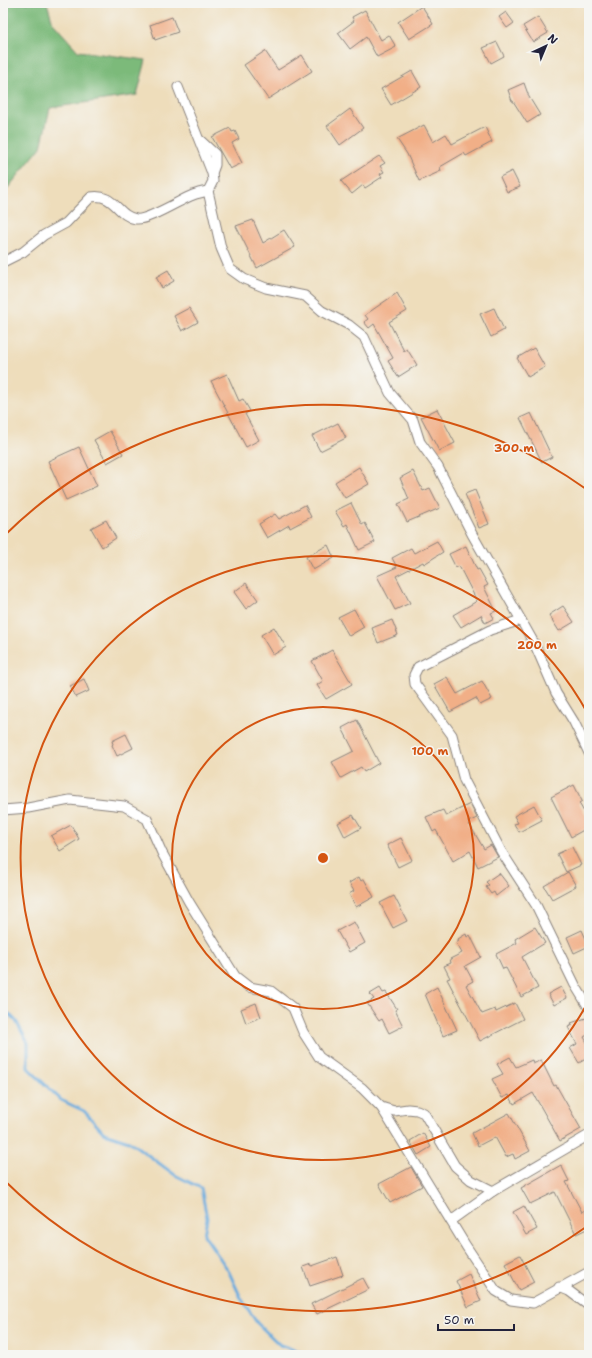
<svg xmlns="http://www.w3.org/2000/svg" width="592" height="1358" font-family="'Shantell Sans',sans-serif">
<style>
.forest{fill:#7bba7a;stroke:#4e6e5a}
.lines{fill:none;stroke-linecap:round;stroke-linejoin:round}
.stream{stroke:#6aabdd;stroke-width:3}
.building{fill:#f1af87}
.street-casing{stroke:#88807b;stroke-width:11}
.street{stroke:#fff;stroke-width:9}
.ring{fill:none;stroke:#d45411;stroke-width:2}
.centre{fill:#d45411;stroke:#f6f6f2;stroke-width:2}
.ring-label{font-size:12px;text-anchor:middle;font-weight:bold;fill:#d45411;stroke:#f6f6f2;stroke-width:3;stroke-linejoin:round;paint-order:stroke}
</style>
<rect width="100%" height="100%" fill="#f6f6f2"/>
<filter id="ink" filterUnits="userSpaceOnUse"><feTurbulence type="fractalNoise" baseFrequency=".025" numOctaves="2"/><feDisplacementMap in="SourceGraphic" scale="8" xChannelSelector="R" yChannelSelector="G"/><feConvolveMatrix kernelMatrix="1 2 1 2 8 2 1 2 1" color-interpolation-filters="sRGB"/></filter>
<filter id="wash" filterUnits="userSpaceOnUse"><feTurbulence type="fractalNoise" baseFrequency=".012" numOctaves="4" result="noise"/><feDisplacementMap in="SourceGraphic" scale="16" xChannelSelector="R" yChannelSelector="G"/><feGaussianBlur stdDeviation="0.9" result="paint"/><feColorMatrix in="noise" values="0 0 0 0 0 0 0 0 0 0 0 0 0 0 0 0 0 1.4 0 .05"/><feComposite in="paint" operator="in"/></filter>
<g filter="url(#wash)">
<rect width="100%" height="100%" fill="#edb"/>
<path class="forest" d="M 3,3 L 47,3 L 53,23 L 78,51 L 146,60 L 137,95 L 50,108 L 41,147 L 3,194 Z"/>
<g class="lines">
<path class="stream" d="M 3,1008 L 16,1021 L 28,1043 L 28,1068 L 61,1100 L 84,1111 L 104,1133 L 129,1141 L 175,1175 L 201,1188 L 207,1218 L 204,1235 L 228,1270 L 241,1298 L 257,1323 L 280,1345 L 308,1355"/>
</g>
<g id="blocks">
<g class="building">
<path d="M 422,6 L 433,24 L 409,39 L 398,22 Z"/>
<path d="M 365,10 L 381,40 L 389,35 L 396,47 L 377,57 L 366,37 L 350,49 L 338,33 L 354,21 L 352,17 Z"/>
<path d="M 506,12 L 514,23 L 507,28 L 499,17 Z"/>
<path d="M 172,17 L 178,32 L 155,40 L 150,25 Z"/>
<path d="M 538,17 L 548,33 L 533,42 L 523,26 Z"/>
<path d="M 497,42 L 504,56 L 491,63 L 483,48 Z"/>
<path d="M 265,51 L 278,70 L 302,55 L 312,71 L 268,99 L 244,65 Z"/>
<path d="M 412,71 L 421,87 L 391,105 L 381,89 Z"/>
<path d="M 524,83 L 529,97 L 540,115 L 527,123 L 513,101 L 512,101 L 508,90 Z"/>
<path d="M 350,109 L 363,128 L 340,145 L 327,126 Z"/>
<path d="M 424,125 L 433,142 L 446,134 L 452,144 L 485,127 L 492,142 L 466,156 L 464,153 L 440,167 L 441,171 L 419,181 L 407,154 L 397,139 Z"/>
<path d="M 230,128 L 232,132 L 235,131 L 239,139 L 232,143 L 242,163 L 230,169 L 212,137 Z"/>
<path d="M 379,156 L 385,163 L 380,166 L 384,172 L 380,174 L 382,177 L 365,188 L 363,185 L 352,194 L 341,181 Z"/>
<path d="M 512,171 L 520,187 L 507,192 L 500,177 Z"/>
<path d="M 253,220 L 263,243 L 284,230 L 295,247 L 257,268 L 236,226 Z"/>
<path d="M 168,270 L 174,281 L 162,288 L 156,277 Z"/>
<path d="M 397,293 L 407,311 L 389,322 L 404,351 L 407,349 L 417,365 L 398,377 L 388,361 L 393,358 L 374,324 L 369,328 L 364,322 L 368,319 L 365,315 Z"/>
<path d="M 189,308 L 198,322 L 182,331 L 174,316 Z"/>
<path d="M 494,308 L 504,330 L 491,337 L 480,314 Z"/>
<path d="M 534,348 L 545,367 L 528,377 L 517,358 Z"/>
<path d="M 227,374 L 239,401 L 243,399 L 250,411 L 245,414 L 259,440 L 246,447 L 211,381 Z"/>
<path d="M 437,409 L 455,443 L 439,451 L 421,417 Z"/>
<path d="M 531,413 L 552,457 L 542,462 L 520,418 Z"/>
<path d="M 338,423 L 346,438 L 320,451 L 312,436 Z"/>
<path d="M 110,431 L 123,454 L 107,463 L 94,440 Z"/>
<path d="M 79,447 L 97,486 L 66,500 L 48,461 Z"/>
<path d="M 359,467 L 369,484 L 345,498 L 335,482 Z"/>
<path d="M 413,471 L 423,491 L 430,488 L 440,508 L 407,522 L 398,504 L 409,499 L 400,478 Z"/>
<path d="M 475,490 L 489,524 L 479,528 L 465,494 Z"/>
<path d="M 351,503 L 362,525 L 365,523 L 375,542 L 359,550 L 347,524 L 344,526 L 335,511 Z"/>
<path d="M 305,505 L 311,517 L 290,528 L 289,525 L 267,538 L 259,524 L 275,514 L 279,519 Z"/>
<path d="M 106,520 L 116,538 L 102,547 L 91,528 Z"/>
<path d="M 437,541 L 443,552 L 424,564 L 423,562 L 396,576 L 410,603 L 395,610 L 377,576 L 397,567 L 392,558 L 411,548 L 414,553 Z"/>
<path d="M 328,545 L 334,558 L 313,570 L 306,557 Z"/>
<path d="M 466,546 L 477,570 L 479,569 L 488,585 L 484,587 L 496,611 L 491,613 L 494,618 L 485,623 L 481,615 L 461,627 L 453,615 L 477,601 L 459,566 L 456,568 L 449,554 Z"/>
<path d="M 246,583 L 258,600 L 246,609 L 234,592 Z"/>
<path d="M 563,606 L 574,622 L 559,631 L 549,615 Z"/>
<path d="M 354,609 L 364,627 L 349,636 L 338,617 Z"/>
<path d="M 392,620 L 398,635 L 378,643 L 372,628 Z"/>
<path d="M 274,627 L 286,647 L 273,655 L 261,635 Z"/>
<path d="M 332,650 L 352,684 L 326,699 L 317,685 L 323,681 L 312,661 Z"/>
<path d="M 447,677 L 457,694 L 482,681 L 492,699 L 480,705 L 476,698 L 450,712 L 434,684 Z"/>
<path d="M 84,679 L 89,691 L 76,697 L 70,686 Z"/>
<path d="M 357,720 L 379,763 L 364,772 L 361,767 L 341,778 L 332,762 L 354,751 L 342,728 Z"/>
<path d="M 126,734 L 133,748 L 117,756 L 112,745 L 113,744 L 112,741 Z"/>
<path d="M 574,785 L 582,801 L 579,803 L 589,821 L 589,827 L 571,837 L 551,797 Z"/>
<path d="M 470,804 L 477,818 L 468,822 L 484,849 L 491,845 L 498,857 L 478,867 L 470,851 L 453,861 L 436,830 L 433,832 L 426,817 L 443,810 L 446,816 Z"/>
<path d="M 534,805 L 542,820 L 519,832 L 514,824 L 518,823 L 514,816 Z"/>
<path d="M 353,815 L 361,828 L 345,837 L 338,823 Z"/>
<path d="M 71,825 L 79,839 L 60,851 L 51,836 Z"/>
<path d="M 401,838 L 412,860 L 398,867 L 387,845 Z"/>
<path d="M 572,847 L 581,865 L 566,872 L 557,854 Z"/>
<path d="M 568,872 L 576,886 L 552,899 L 544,886 Z"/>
<path d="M 499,873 L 509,886 L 496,896 L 494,892 L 491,894 L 486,887 L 489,885 L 486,882 Z"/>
<path d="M 359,877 L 361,881 L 364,879 L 374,897 L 356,907 L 349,894 L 354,891 L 349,883 Z"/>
<path d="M 394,896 L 407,921 L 393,928 L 380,903 Z"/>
<path d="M 354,922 L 365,943 L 349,952 L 337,931 Z"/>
<path d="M 535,927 L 545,943 L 522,957 L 538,988 L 521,997 L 506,968 L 503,969 L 496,954 L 517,943 L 515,939 Z"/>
<path d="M 582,930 L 589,946 L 574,953 L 567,937 Z"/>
<path d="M 466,934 L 467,937 L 470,935 L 481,957 L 465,966 L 473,981 L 466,985 L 482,1014 L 495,1009 L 496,1012 L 515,1003 L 523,1019 L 480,1041 L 447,979 L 450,978 L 444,966 L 451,963 L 450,959 L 462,953 L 456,943 L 459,941 L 458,939 Z"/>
<path d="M 437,987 L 457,1030 L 443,1036 L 425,994 Z"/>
<path d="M 561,987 L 567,998 L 554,1005 L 548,994 Z"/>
<path d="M 380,988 L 383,993 L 386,992 L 397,1009 L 395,1010 L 403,1026 L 389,1033 L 382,1019 L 379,1021 L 367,1003 L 374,999 L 370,994 Z"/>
<path d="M 256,1003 L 261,1017 L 246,1023 L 241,1009 Z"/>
<path d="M 586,1018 L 589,1023 L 589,1034 L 584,1037 L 589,1046 L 589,1057 L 579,1063 L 570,1048 L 577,1044 L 568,1027 L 573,1025 L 571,1023 Z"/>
<path d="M 510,1057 L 516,1067 L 532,1060 L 533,1064 L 541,1060 L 554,1086 L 556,1085 L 581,1129 L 560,1141 L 533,1093 L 514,1104 L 509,1095 L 502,1098 L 492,1079 L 503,1074 L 497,1064 Z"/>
<path d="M 509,1113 L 530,1151 L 515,1159 L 513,1154 L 506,1157 L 495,1137 L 478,1146 L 472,1133 Z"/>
<path d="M 423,1133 L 431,1147 L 418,1155 L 410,1141 Z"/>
<path d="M 561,1165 L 569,1181 L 566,1182 L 582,1212 L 585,1210 L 589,1219 L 589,1228 L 576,1234 L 555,1192 L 530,1204 L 521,1188 Z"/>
<path d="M 411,1167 L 422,1186 L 390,1203 L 379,1184 Z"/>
<path d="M 524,1206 L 537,1229 L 526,1235 L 513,1212 Z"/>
<path d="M 520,1255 L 534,1282 L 519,1290 L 505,1263 Z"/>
<path d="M 337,1257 L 343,1275 L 310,1286 L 303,1267 L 311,1264 L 312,1266 Z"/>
<path d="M 469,1274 L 481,1301 L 468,1307 L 456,1281 Z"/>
<path d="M 363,1278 L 369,1289 L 317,1314 L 311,1304 Z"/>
</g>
</g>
</g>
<g filter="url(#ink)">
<use href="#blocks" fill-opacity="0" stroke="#88807b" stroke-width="1"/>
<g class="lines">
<defs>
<g id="street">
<path d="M 178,87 L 212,173 L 213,181 L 208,191 L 221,248 L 230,269 L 244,279 L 266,288 L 305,296 L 322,311 L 349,325 L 364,337 L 390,393 L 413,420 L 420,442 L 438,467 L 472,534 L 521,620"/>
<path d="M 201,141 L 215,154 L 215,165 L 212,173"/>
<path d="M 3,262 L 23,252 L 44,235 L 66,223 L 91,197 C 115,193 117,216 136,219 C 147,221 180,200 193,195 C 198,193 203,192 208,191"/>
<path d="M 589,753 L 574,722 L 556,693 L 535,645 L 521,620 L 490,630 L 418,667 L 414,675 L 415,684 L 452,735 L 464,780 L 501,851 L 536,905 L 575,985 L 589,1008"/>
<path d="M 3,810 L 28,808 L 70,800 L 124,806 L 147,819 L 162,853 L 189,902 L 235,976 L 249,987 L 271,991 L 293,1008 L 303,1032 L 319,1057 L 362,1088 L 381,1107 L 394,1111 L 408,1109 L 417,1110 L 424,1113 L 455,1166 L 471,1180 L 493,1191 L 589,1135"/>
<path d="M 381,1107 L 466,1246 L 496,1291 L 511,1300 L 533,1303 L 589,1272"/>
<path d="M 451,1221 L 493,1191"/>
<path d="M 559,1287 L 569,1291 L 589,1306"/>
</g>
</defs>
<use href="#street" class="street-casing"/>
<use href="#street" class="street"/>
</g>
</g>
<g class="ring">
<circle cx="323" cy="858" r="151"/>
<path d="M588 1002A302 302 0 1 1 588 714"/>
<path d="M586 1227A453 453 0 0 1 5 1181M5 535A453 453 0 0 1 586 489"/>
</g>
<circle cx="323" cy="858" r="6" class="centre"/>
<g class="ring-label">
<text x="514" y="452">300 m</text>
<text x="537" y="649">200 m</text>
<text x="430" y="755">100 m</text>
</g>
<rect width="592" height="1358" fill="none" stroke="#f6f6f2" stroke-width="16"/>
<g transform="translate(546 46) rotate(44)" stroke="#f6f6f2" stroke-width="3" paint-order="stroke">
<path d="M0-3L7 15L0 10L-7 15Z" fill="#22223b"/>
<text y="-6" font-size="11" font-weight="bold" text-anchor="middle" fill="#22223b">N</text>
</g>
<path d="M438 1324v6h76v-6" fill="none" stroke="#22223b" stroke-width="2"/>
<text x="444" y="1324" font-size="12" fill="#22223b" stroke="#f6f6f2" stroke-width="3" paint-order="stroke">50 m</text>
</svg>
